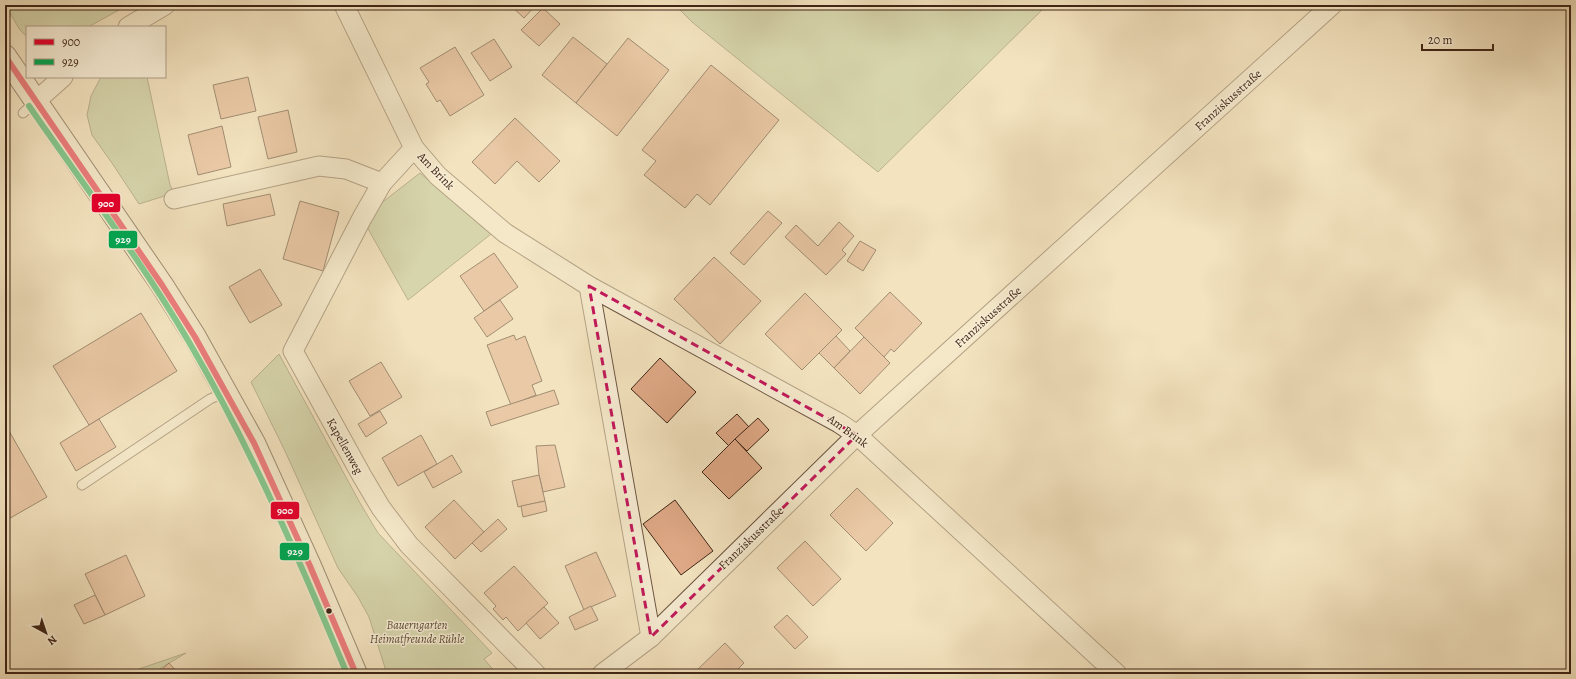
<svg xmlns="http://www.w3.org/2000/svg" width="1576" height="679" font-family="Alegreya,serif">
<style>
.green{fill:#b6c495;stroke:#7a7456}
.building{fill:#e0a987;stroke:#3f2516}
.lines{fill:none;stroke-linecap:round;stroke-linejoin:round}
.lane-casing{stroke:#6c5440;stroke-width:11}
.street-casing{stroke:#6c5440;stroke-width:21}
.secondary-casing{stroke:#3f2516;stroke-width:24}
.lane{stroke:#f7edd5;stroke-width:9}
.street{stroke:#f7edd5;stroke-width:19}
.secondary{stroke:#f7edd5;stroke-width:22}
.bus-1-casing{stroke:#f7edd5;stroke-width:9}
.bus-2-casing{stroke:#f7edd5;stroke-width:9}
.bus-1{stroke:#e4002b;stroke-width:6}
.bus-2{stroke:#00a651;stroke-width:6}
.marked{fill:none;stroke:#c2185b;stroke-width:3;stroke-dasharray:8 5;stroke-linejoin:round}
.bus-dot{fill:#3f2516;stroke:#f7edd5;stroke-width:1.5}
.labels{text-anchor:middle;stroke-width:3;stroke-linejoin:round;paint-order:stroke}
.street-label{font-size:12px;fill:#3f2516;stroke:#f7edd5}
.park-label{font-size:12px;font-style:italic;fill:#5d4d36;stroke:#f7edd5}
.line-badge{stroke:#f7edd5;stroke-width:1.5}
.badge-label{font-size:11px;text-anchor:middle;font-weight:bold;fill:#fff}
</style>
<rect width="100%" height="100%" fill="#f3e3bf"/>
<filter id="stains"><feTurbulence type="fractalNoise" baseFrequency=".005" numOctaves="4"/><feColorMatrix values="0 0 0 0 .2 0 0 0 0 .09 0 0 0 0 .02 0 0 0 .5 -.17"/></filter>
<radialGradient id="worn" r=".72"><stop offset=".6" stop-color="#630" stop-opacity="0"/><stop offset="1" stop-color="#630" stop-opacity=".3"/></radialGradient>
<g class="green">
<path d="M 5,5 L 128,5 L 88,27 L 27,27 L 27,37 L 20,30 Z"/>
<path d="M 675,5 L 1047,5 L 878,172 L 692,22 Z"/>
<path d="M 101,77 L 147,77 L 170,185 L 174,193 L 139,204 L 112,163 L 92,135 L 87,115 L 91,96 Z"/>
<path d="M 420,173 L 491,234 L 408,300 L 362,218 Z"/>
<path d="M 279,354 L 360,503 L 378,533 L 492,653 L 484,659 L 497,674 L 387,674 L 369,617 L 358,597 L 338,568 L 285,451 L 251,382 Z"/>
<path d="M 186,653 L 151,674 L 124,674 Z"/>
</g>
<g class="building">
<path d="M 510,5 L 536,5 L 524,18 Z"/>
<path d="M 543,8 L 560,24 L 539,46 L 521,30 Z"/>
<path d="M 573,37 L 607,64 L 576,103 L 542,75 Z"/>
<path d="M 628,38 L 669,70 L 617,136 L 576,103 Z"/>
<path d="M 494,39 L 512,67 L 490,81 L 471,53 Z"/>
<path d="M 455,47 L 484,95 L 450,116 L 440,100 L 437,102 L 426,84 L 429,82 L 420,68 Z"/>
<path d="M 711,65 L 779,120 L 710,205 L 697,194 L 685,208 L 644,175 L 656,161 L 642,150 Z"/>
<path d="M 248,77 L 256,111 L 221,119 L 213,85 Z"/>
<path d="M 288,110 L 297,152 L 268,159 L 258,117 Z"/>
<path d="M 515,118 L 560,161 L 539,182 L 517,161 L 495,184 L 472,162 Z"/>
<path d="M 222,126 L 231,167 L 198,175 L 188,135 Z"/>
<path d="M 270,194 L 275,215 L 227,226 L 223,204 Z"/>
<path d="M 300,201 L 339,212 L 323,271 L 283,259 Z"/>
<path d="M 768,211 L 782,223 L 744,265 L 730,253 Z"/>
<path d="M 839,222 L 854,236 L 842,250 L 846,254 L 826,275 L 785,237 L 796,225 L 818,246 Z"/>
<path d="M 860,241 L 876,250 L 863,271 L 847,261 Z"/>
<path d="M 494,253 L 518,287 L 484,311 L 460,276 Z"/>
<path d="M 714,257 L 761,301 L 720,344 L 674,299 Z"/>
<path d="M 260,269 L 282,305 L 250,323 L 229,287 Z"/>
<path d="M 890,292 L 922,323 L 894,352 L 891,349 L 884,357 L 855,328 Z"/>
<path d="M 805,293 L 842,330 L 802,370 L 765,334 Z"/>
<path d="M 500,300 L 513,319 L 487,337 L 474,318 Z"/>
<path d="M 141,313 L 177,371 L 89,425 L 53,366 Z"/>
<path d="M 514,335 L 516,340 L 525,336 L 542,381 L 532,385 L 536,395 L 511,405 L 487,345 Z"/>
<path d="M 836,336 L 850,351 L 834,368 L 819,353 Z"/>
<path d="M 864,337 L 890,363 L 860,394 L 834,368 Z"/>
<path d="M 660,358 L 696,392 L 667,423 L 631,389 Z"/>
<path d="M 381,362 L 402,397 L 370,416 L 349,381 Z"/>
<path d="M 554,390 L 559,404 L 491,426 L 486,412 Z"/>
<path d="M 380,411 L 387,423 L 366,437 L 358,424 Z"/>
<path d="M 737,414 L 749,427 L 729,446 L 716,433 Z"/>
<path d="M 758,418 L 769,430 L 747,451 L 735,439 Z"/>
<path d="M 99,419 L 116,447 L 76,471 L 60,443 Z"/>
<path d="M 5,424 L 47,497 L 5,521 Z"/>
<path d="M 421,435 L 437,464 L 398,486 L 382,458 Z"/>
<path d="M 735,439 L 762,468 L 729,499 L 702,472 Z"/>
<path d="M 555,445 L 565,487 L 543,492 L 539,475 L 536,446 Z"/>
<path d="M 452,455 L 462,472 L 433,488 L 424,472 Z"/>
<path d="M 539,475 L 545,501 L 518,507 L 512,481 Z"/>
<path d="M 857,488 L 893,523 L 866,551 L 830,515 Z"/>
<path d="M 454,500 L 484,532 L 455,559 L 425,527 Z"/>
<path d="M 675,500 L 713,551 L 681,575 L 643,524 Z"/>
<path d="M 545,501 L 547,511 L 523,517 L 521,506 Z"/>
<path d="M 498,519 L 507,529 L 481,552 L 472,543 Z"/>
<path d="M 805,541 L 841,579 L 813,606 L 777,568 Z"/>
<path d="M 596,552 L 616,596 L 584,610 L 565,566 Z"/>
<path d="M 126,555 L 145,596 L 105,615 L 85,574 Z"/>
<path d="M 514,566 L 548,603 L 518,631 L 506,617 L 503,620 L 493,609 L 496,606 L 484,593 Z"/>
<path d="M 95,595 L 105,615 L 84,624 L 74,605 Z"/>
<path d="M 591,606 L 598,620 L 575,630 L 569,617 Z"/>
<path d="M 544,607 L 559,623 L 540,639 L 526,623 Z"/>
<path d="M 787,615 L 808,637 L 795,649 L 774,627 Z"/>
<path d="M 725,643 L 744,663 L 733,674 L 693,674 Z"/>
<path d="M 169,663 L 179,674 L 157,674 Z"/>
</g>
<g class="lines">
<defs>
<g id="lane">
<path d="M 23,113 L 36,101"/>
<path d="M 82,485 L 210,399 L 226,392"/>
</g>
<g id="street">
<path d="M 344,5 L 414,148 L 438,176 L 458,193 L 505,233 L 589,286 L 839,423 L 857,435 L 1117,674"/>
<path d="M 128,27 L 165,5"/>
<path d="M 36,101 L 63,77"/>
<path d="M 414,148 L 382,183 L 362,218 L 293,351 L 362,476 L 381,508 L 409,545 L 536,674"/>
<path d="M 174,199 L 319,166 L 346,169 L 382,183"/>
<path d="M 589,286 L 651,637"/>
<path d="M 602,674 L 651,637 L 857,435 L 1332,5"/>
</g>
<path id="secondary" d="M 5,56 L 162,285 L 195,337 L 254,443 L 310,566 L 356,674"/>
</defs>
<use href="#lane" class="lane-casing"/>
<use href="#street" class="street-casing"/>
<use href="#secondary" class="secondary-casing"/>
<use href="#lane" class="lane"/>
<use href="#street" class="street"/>
<use href="#secondary" class="secondary"/>
<defs>
<path id="bus-1" d="M 5,56 L 162,285 L 195,337 L 254,443 L 310,566 L 356,674"/>
<path id="bus-2" d="M 29,106 C 83,184 141,260 189,342 C 251,448 300,561 347,674"/>
</defs>
<use href="#bus-1" class="bus-1-casing"/>
<use href="#bus-2" class="bus-2-casing"/>
<use href="#bus-1" class="bus-1"/>
<use href="#bus-2" class="bus-2"/>
</g>
<path d="M0 0H1576V679H0ZM 589,286 L 857,435 L 651,637 Z" fill="#f3e3bf" fill-opacity=".55" fill-rule="evenodd"/>
<path class="marked" d="M 589,286 L 857,435 L 651,637 Z"/>
<circle class="bus-dot" cx="329" cy="611" r="3.5"/>
<g class="labels">
<g class="street-label">
<text transform="translate(1228 100) rotate(-42)" y="4">Franziskusstraße</text>
<text transform="translate(436 171) rotate(46)" y="4">Am Brink</text>
<text transform="translate(988 317) rotate(-42)" y="4">Franziskusstraße</text>
<text transform="translate(848 431) rotate(36)" y="4">Am Brink</text>
<text transform="translate(345 446) rotate(61)" y="4">Kapellenweg</text>
<text transform="translate(751 538) rotate(-44)" y="4">Franziskusstraße</text>
</g>
<g class="park-label">
<text x="417" y="629">Bauerngarten<tspan x="417" dy="14">Heimatfreunde Rühle</tspan></text>
</g>
</g>
<g class="line-badge">
<rect x="91" y="193" width="30" height="20" rx="4" fill="#e4002b"/>
<rect x="108" y="230" width="30" height="19" rx="4" fill="#00a651"/>
<rect x="270" y="501" width="30" height="19" rx="4" fill="#e4002b"/>
<rect x="279" y="542" width="31" height="19" rx="4" fill="#00a651"/>
</g>
<g class="badge-label">
<text x="106" y="207">900</text>
<text x="123" y="243">929</text>
<text x="285" y="514">900</text>
<text x="295" y="555">929</text>
</g>
<rect width="1576" height="679" fill="none" stroke="#f3e3bf" stroke-width="20"/>
<rect x="6" y="6" width="1564" height="667" fill="none" stroke="#3f2516" stroke-width="2"/>
<rect x="10" y="10" width="1556" height="659" fill="none" stroke="#3f2516"/>
<rect x="26" y="26" width="140" height="52" fill="#f7edd5" stroke="#ad9d89"/>
<rect x="34" y="39" width="20" height="6" fill="#e4002b" stroke="#ad9d89"/>
<text x="62" y="46" font-size="12" fill="#3f2516">900</text>
<rect x="34" y="59" width="20" height="6" fill="#00a651" stroke="#ad9d89"/>
<text x="62" y="66" font-size="12" fill="#3f2516">929</text>
<g transform="translate(46 633) rotate(140)" stroke="#f7edd5" stroke-width="3" paint-order="stroke">
<path d="M0-3L7 15L0 10L-7 15Z" fill="#3f2516"/>
<text y="-6" font-size="11" font-weight="bold" text-anchor="middle" fill="#3f2516">N</text>
</g>
<path d="M1422 44v6h71v-6" fill="none" stroke="#3f2516" stroke-width="2"/>
<text x="1428" y="44" font-size="12" fill="#3f2516" stroke="#f7edd5" stroke-width="3" paint-order="stroke">20 m</text>
<rect width="100%" height="100%" filter="url(#stains)"/>
<rect width="100%" height="100%" fill="url(#worn)"/>
</svg>
